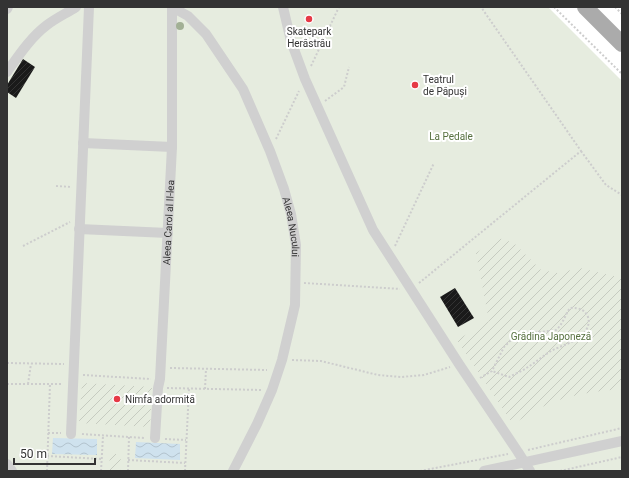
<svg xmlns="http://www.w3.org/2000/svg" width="629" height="478" font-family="Roboto,sans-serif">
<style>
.green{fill:#e6ecdf}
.garden{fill:url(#garden-furrows)}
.water{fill:url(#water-waves)}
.building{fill:url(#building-hatch)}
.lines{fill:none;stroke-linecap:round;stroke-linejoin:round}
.path{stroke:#cdcdcd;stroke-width:2;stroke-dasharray:2 2;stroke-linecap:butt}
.street{stroke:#d0d0d0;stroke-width:10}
.primary{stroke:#ababab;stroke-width:16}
.tree{fill:#a2b095}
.poi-dot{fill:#e63946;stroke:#fff;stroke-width:1.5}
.labels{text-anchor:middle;stroke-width:4;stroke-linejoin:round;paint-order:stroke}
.poi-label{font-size:10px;fill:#333;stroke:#fff;text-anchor:start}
.park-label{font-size:10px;fill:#56703f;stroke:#fff}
.street-label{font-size:10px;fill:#333;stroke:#fff}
</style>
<defs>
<pattern id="garden-furrows" width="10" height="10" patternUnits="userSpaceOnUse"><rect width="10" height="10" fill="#e6ecdf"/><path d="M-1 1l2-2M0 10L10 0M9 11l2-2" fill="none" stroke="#c6cbc0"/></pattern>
<pattern id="water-waves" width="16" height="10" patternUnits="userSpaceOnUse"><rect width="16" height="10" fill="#cfe2ee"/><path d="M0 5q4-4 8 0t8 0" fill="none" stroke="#b2c2cd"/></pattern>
<pattern id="building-hatch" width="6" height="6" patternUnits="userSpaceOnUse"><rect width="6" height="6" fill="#1a1a1a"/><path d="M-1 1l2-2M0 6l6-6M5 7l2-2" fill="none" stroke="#333"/></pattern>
</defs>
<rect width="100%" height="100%" fill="#fff"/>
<path class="green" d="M 7,7 L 548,7 L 622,81 L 622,471 L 7,471 Z"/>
<g class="garden">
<path d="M 499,238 L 514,243 L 541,270 L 558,273 L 580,268 L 622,278 L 622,389 C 597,391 572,394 549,404 C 536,409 525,417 513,424 L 457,340 L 489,321 L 476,253 Z"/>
<path d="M 82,383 L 152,387 L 150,427 L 79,423 Z"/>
<path d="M 110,454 L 121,454 L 120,471 L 109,471 Z"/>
</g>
<g class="water">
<path d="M 53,438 L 97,439 L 97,455 L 52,454 Z"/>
<path d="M 136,442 L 180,444 L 180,460 L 135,458 Z"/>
</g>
<g class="building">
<path d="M 23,59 L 35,67 L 16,98 L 7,92 L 7,85 Z"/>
<path d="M 455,288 L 474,318 L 458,327 L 440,297 Z"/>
</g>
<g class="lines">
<g class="path">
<path d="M 554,7 L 622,74"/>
<path d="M 615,7 L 622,14"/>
<path d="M 311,66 L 339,7"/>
<path d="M 325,101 L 344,87 L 349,67"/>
<path d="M 276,139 L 299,91"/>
<path d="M 581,151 L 606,185 L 622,195"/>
<path d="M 56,186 L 72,187"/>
<path d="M 23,246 L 70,222"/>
<path d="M 395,246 L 434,163"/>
<path d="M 304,283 L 400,289"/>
<path d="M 419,283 L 581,151 L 481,7"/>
<path d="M 292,360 L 321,361 L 378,375 L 401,377 L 424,375 L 450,367"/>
<path d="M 7,363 L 64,364"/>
<path d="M 170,368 L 267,370"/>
<path d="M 83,375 L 151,379"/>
<path d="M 480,378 L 492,371 L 504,347 L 511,340 L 524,334 L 556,330 C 563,324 565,315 570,308 C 589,306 595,324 581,336 C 573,343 560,346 551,351 C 543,356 536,362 528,367 C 522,371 515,374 509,377 L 492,371"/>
<path d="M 7,384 L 63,384"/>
<path d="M 28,384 L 31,364"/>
<path d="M 167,388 L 261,390"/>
<path d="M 205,389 L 206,369"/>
<path d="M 48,433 L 61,433"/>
<path d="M 82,434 L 145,438"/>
<path d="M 165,439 L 186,440"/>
<path d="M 528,450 L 622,428"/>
<path d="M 47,456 L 102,459"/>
<path d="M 128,460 L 185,463"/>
<path d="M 47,471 L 50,384"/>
<path d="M 101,471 L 103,436"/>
<path d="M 128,471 L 129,437"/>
<path d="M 185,471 L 189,389"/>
<path d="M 420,471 L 508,454"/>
<path d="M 560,471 L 622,457"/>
</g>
<g class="street">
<path id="s1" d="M 172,7 L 188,16 L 206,34 L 243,89 L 270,151 L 284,189 L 291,214 L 296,245 L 295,305 L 282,360 L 272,390 L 257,424 L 233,471"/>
<path d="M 283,7 L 291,41 L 305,79 L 373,230 L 459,364 L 518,452 L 530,471"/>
<path d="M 7,9 L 8,7"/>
<path d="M 7,72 C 19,55 31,37 47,25 C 56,18 67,13 76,7"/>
<path d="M 83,143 L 172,147"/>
<path d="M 79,229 L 168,233"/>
<path d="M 71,434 L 89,7"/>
<path id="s2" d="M 155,438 L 158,388 L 160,379 L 172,147 L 172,7"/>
<path d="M 7,464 L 12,471"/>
<path d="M 484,471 L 622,441"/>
</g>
<path class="primary" d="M 585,7 L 622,44"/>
</g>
<circle class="tree" cx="180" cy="26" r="4"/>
<g class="poi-dot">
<circle cx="309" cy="19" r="4"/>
<circle cx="415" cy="85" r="4"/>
<circle cx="117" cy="399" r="4"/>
</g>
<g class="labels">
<g class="poi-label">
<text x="309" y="35" text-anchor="middle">Skatepark<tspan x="309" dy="12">Herăstrău</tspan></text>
<text x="423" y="83">Teatrul<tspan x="423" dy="12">de Păpuși</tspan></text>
<text x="125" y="403">Nimfa adormită</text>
</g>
<g class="park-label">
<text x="451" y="140">La Pedale</text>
<text x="551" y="340">Grădina Japoneză</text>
</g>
<g class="street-label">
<text dy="4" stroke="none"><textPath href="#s2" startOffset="216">Aleea Carol al II-lea</textPath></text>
<text dy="4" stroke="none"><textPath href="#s1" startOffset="257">Aleea Nucului</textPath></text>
</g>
</g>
<rect width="629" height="478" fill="none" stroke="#333333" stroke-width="16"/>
<path d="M14 458v6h81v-6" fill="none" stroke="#333333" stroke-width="2"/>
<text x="20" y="458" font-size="12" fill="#333333" stroke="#ffffff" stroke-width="3" paint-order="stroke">50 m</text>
</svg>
